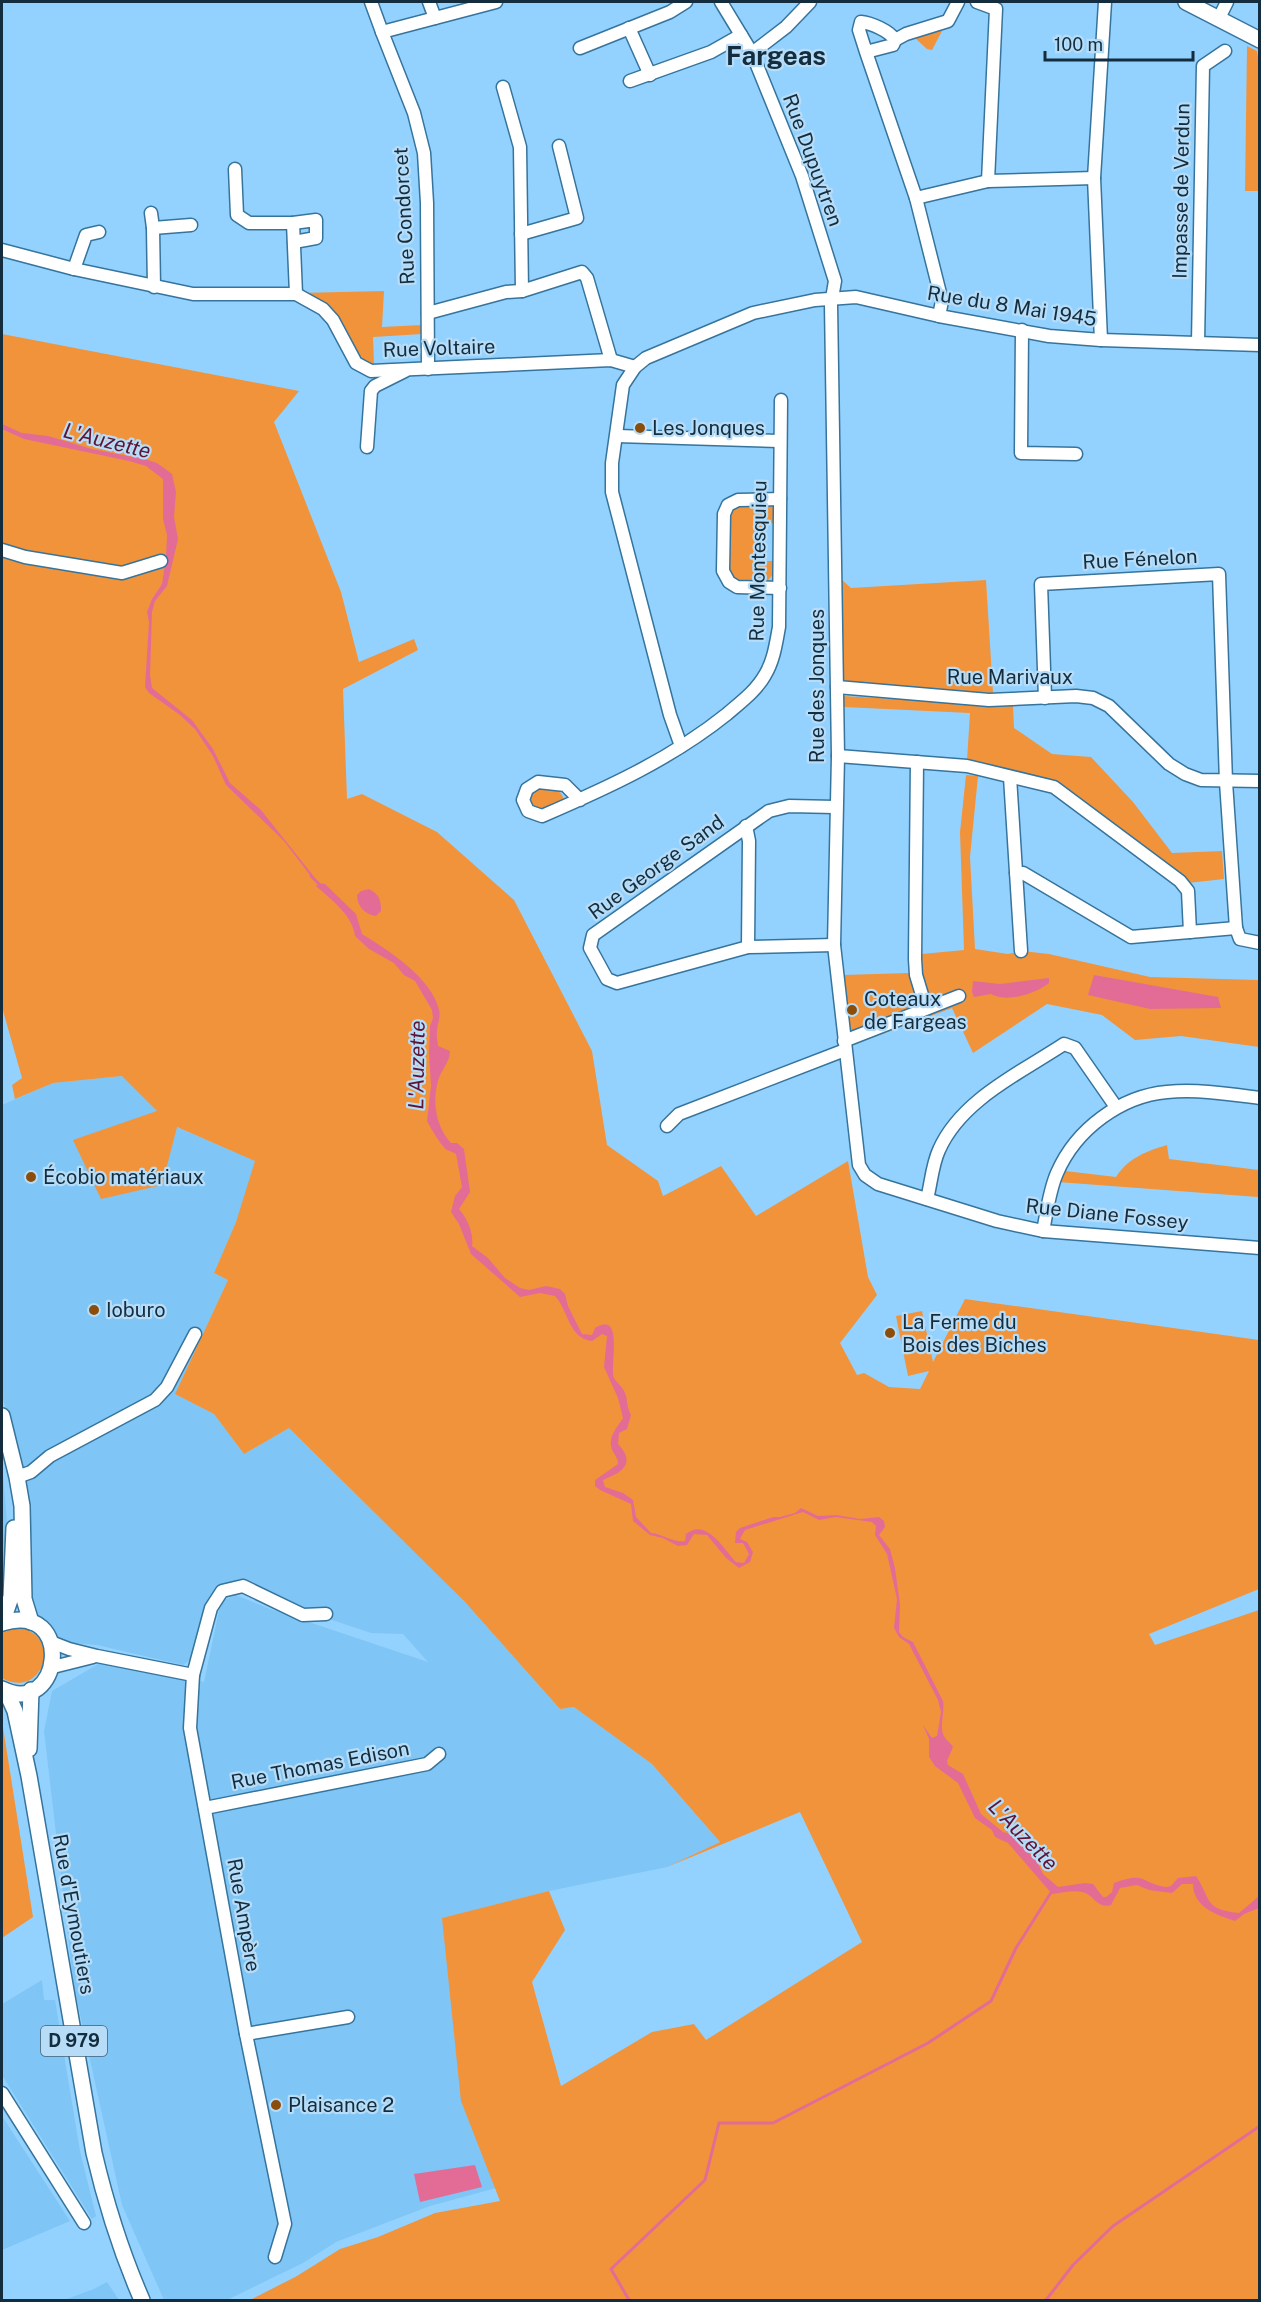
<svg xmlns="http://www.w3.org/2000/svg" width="1261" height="2302" font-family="'Public Sans',sans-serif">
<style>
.built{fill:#7fc5f5}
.green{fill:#f1933a}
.water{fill:#e36c96}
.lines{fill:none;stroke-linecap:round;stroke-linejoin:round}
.stream{stroke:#e36c96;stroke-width:3}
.minor-casing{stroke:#36749c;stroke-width:15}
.major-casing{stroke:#36749c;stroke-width:18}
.minor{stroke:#fff;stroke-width:12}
.major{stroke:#fff;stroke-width:15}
.poi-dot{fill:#8a4d0c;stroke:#b7dcf7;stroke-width:2}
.labels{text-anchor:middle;stroke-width:4.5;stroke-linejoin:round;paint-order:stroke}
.shield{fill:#b7dcf7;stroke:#446276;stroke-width:1.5}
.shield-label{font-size:18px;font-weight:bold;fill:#132d3e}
.street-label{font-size:20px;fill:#132d3e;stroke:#b7dcf7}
.poi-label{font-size:20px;fill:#132d3e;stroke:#b7dcf7;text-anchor:start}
.water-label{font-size:21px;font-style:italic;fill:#5e1433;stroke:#b7dcf7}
.district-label{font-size:26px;font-weight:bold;fill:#132d3e;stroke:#b7dcf7}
</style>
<rect width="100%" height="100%" fill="#93d2ff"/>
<g class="built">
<path d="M 123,1076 L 157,1111 L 176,1127 L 256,1161 L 236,1222 L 214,1273 L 228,1280 L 175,1394 L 214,1414 L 244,1454 L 289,1428 L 465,1602 L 560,1709 L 574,1707 L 652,1764 L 720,1842 L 667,1867 L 549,1891 L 443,1918 L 500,2187 L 430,2206 L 336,2242 L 303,2263 L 227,2300 L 164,2300 L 122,2205 L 74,1987 L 44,1731 L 52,1691 L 100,1663 L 204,1682 L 221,1601 L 236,1595 L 270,1609 L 428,1662 L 403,1634 L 371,1633 L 302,1610 L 240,1579 L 216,1587 L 209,1599 L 194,1657 L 183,1665 L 97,1645 L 63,1642 L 32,1609 L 18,1456 L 2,1395 L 2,1105 L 53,1083 Z"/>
<path d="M 2,1462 L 8,1535 L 2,1591 Z"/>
<path d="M 42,1980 L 44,2000 L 55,2000 L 80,2151 L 96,2216 L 92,2219 L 2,2075 L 2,2004 Z"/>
<path d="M 2,2116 L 70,2221 L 2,2250 Z"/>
<path d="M 107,2282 L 119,2300 L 64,2300 L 94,2289 Z"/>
</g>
<g class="green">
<path d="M 939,28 L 942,31 L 932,50 L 927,49 L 915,38 L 914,35 Z"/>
<path d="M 1247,46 L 1257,51 L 1260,71 L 1259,191 L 1245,191 Z"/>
<path d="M 384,291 L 382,327 L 422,325 L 422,334 L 373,337 L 374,365 L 359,359 L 341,322 L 299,293 Z"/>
<path d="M 2,334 L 299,391 L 274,422 L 341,592 L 359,662 L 414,639 L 418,650 L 343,689 L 347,799 L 362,794 L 437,832 L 514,900 L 592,1051 L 607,1145 L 658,1181 L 663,1196 L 721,1166 L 756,1216 L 848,1161 L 868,1277 L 877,1295 L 840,1343 L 857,1375 L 864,1373 L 889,1387 L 920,1389 L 929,1371 L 908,1376 L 896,1316 L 922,1311 L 933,1362 L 965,1299 L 1259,1340 L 1259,1589 L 1149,1634 L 1155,1645 L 1259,1610 L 1259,2300 L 250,2300 L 297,2276 L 340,2249 L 378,2237 L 435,2213 L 500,2201 L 461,2101 L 442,1918 L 549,1891 L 565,1930 L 532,1982 L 561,2086 L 652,2032 L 694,2024 L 706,2040 L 862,1942 L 800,1812 L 667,1867 L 720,1842 L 652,1764 L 574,1707 L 560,1709 L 465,1602 L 289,1428 L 244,1454 L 214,1414 L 175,1394 L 228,1280 L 214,1273 L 236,1222 L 255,1161 L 177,1127 L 162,1185 L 101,1199 L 73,1140 L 157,1111 L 122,1076 L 53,1083 L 15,1099 L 12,1085 L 22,1078 L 2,1007 Z"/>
<path d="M 773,504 L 775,522 L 765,526 L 766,561 L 774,561 L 773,574 L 766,583 L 739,583 L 729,575 L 729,514 L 736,505 Z"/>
<path d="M 841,579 L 851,588 L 986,580 L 993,693 L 848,686 L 840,678 Z"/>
<path d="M 843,696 L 1013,706 L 1014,728 L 1052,754 L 1091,757 L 1133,802 L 1172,853 L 1222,851 L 1224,879 L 1188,883 L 1079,798 L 1051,781 L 967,760 L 970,713 L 844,707 Z"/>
<path d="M 966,775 L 978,776 L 970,857 L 975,949 L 1008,954 L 1022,951 L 1049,954 L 1150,977 L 1259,980 L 1259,1047 L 1181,1036 L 1135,1040 L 1102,1015 L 1047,1004 L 973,1053 L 952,1008 L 850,1046 L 843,975 L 909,973 L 922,954 L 964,950 L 960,832 Z"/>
<path d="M 539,787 C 550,788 561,788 564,800 L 541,812 L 534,810 L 528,797 L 530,791 Z"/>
<path d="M 1167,1145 L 1169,1159 L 1259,1170 L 1258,1197 L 1058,1182 L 1065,1171 L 1116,1177 C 1128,1158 1147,1151 1167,1145 Z"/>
<path d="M 16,1627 C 66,1634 42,1701 2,1678 L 2,1632 Z"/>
<path d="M 2,1721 L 33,1917 L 2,1938 Z"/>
</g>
<g class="water">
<path d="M 2,424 L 22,433 L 48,436 L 92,449 L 148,460 L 157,463 L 172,474 L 176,492 L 174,517 L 178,539 L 167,586 L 155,601 L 152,612 L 150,675 L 152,688 L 192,720 L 213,749 L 230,783 L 261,810 L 315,878 L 313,879 L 284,841 L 226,785 L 213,756 L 195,729 L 180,715 L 149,693 L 145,687 L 149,622 L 147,612 L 152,599 L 162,584 L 166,557 L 167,535 L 163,519 L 163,479 L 146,466 L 129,461 L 24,439 L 2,429 Z"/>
<path d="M 319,883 L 325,884 L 356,914 L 362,934 C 388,950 432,978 439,1010 C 441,1018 437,1024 437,1032 C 436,1037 438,1042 438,1046 L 450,1051 C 450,1063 441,1069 438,1081 C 432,1102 436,1127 451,1143 L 457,1143 L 464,1149 L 470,1192 L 459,1209 C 467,1218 474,1233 472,1246 L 488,1258 L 505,1278 L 520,1288 L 529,1290 L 546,1286 L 560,1289 L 565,1294 L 568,1306 L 582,1334 L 592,1335 L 595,1328 C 625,1309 609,1368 614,1378 C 616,1382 623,1387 625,1393 C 628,1400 626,1406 631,1415 L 627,1429 L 619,1433 L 618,1444 C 637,1464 621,1473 603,1480 L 605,1487 L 623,1493 L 633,1500 L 636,1517 L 651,1533 C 663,1534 673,1543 685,1541 L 686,1534 C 706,1517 724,1549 736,1562 L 744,1563 L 749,1554 L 743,1543 L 735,1543 L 736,1532 L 740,1528 L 773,1517 L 780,1517 L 795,1513 L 801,1508 L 818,1516 L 836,1515 L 860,1519 L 879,1517 L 884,1521 L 885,1527 L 879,1535 L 890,1549 L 895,1568 L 900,1605 L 899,1632 L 903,1637 L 913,1642 L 943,1701 C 945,1712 939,1727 944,1736 C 946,1740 950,1742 953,1747 L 947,1761 L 948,1765 L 963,1774 L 981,1814 L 1003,1832 L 1010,1834 L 1037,1861 L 1043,1874 L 1058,1887 L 1085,1883 L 1093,1884 L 1103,1897 L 1106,1897 L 1112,1892 L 1114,1883 C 1147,1871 1139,1883 1166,1887 L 1171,1886 L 1178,1878 L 1196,1876 C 1212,1900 1203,1909 1239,1913 L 1258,1897 L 1259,1908 L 1244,1914 L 1235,1921 C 1217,1915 1193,1907 1193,1884 L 1182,1884 L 1172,1893 L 1149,1890 L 1137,1885 L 1120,1888 L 1111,1905 C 1096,1909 1094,1894 1082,1892 C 1073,1890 1061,1893 1052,1894 L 1008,1843 L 995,1837 L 992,1830 L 975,1818 L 958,1783 L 935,1766 L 929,1757 L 929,1739 L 923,1725 L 932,1738 L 937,1736 L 941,1712 L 938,1700 L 909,1644 L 899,1637 L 894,1628 L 897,1599 L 887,1554 L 875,1535 L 876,1526 L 872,1522 L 836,1517 L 819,1520 L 803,1512 L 745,1530 L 740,1539 L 747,1542 L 753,1552 L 750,1562 L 739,1568 L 726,1558 L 707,1535 L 694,1534 L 687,1545 L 678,1546 L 663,1538 L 650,1535 L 633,1521 L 631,1504 L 600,1490 L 595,1486 L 595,1480 L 618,1464 C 618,1456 612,1453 611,1446 C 609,1436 618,1426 623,1418 L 618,1398 L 604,1367 L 607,1336 L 602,1334 L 592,1341 C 568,1338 569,1311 555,1296 L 540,1293 L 520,1297 L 471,1254 L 459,1224 L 451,1212 L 455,1196 L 462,1187 L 456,1154 C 453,1152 450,1151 447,1150 C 443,1148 429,1126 427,1121 L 431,1086 L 429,1053 L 430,1026 L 433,1018 L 432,1010 L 415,981 L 404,975 L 394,963 L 369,949 L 355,936 C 353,916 332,900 316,886 Z"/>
<path d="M 369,889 C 379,894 381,900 381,911 L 376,916 C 365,915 357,906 357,895 L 361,891 Z"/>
<path d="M 1094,975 L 1218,997 L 1221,1008 L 1150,1009 L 1088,995 Z"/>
<path d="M 1049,978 L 1049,983 C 1035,994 1007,1003 991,994 L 974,997 L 972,992 L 973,981 L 1000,984 Z"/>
<path d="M 475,2165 L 482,2187 L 420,2202 L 414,2174 Z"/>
</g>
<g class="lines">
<g class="stream">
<path d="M 311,876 L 321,886"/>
<path d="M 629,2300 L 611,2269 L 705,2180 L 719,2123 L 773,2123 L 928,2043 L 991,2001 L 1016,1948 L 1052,1891"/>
<path d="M 1046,2300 L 1073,2265 L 1113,2226 L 1260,2126"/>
</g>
<defs>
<g id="minor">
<path d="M 371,2 L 382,32 L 496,2"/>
<path d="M 429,2 L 435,18"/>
<path d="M 721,2 L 752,53 L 802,176 L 835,281 L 831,304 L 838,756 L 834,945 L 859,1165 L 865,1175 L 878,1184 L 997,1221 L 1043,1231 L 1260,1248"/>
<path d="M 977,2 L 996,9 L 988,181"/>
<path d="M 1219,18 L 1227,2"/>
<path d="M 629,28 L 650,75"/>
<path d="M 382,32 L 414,113 L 424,153 L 427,203 L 428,369"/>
<path d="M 895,40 L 906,34 L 948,21 L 958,2"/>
<path d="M 580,48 L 670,12 L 686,2"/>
<path d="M 866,52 L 893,45 L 895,40 C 890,31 871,23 861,22 L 859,30 L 866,52 L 916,198 L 942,301 L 939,316"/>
<path d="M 752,53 L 786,27 L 810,2"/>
<path d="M 630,81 L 711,52 L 741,35"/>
<path d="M 503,87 L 520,147 L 522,291"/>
<path d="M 235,169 L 237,215 L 249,223 L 293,223 L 296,294"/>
<path d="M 916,198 L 988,181 L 1094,178"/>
<path d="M 151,213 L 153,228 L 154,287"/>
<path d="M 293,223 L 316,220 L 316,238 L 294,242"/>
<path d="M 153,228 L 191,225"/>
<path d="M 521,234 L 577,218 L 559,146"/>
<path d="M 2,250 L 74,269 L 193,294 L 296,294 L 323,309 L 333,320 L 356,363 L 371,371 L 611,360 L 635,367"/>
<path d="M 74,269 L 86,235 L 99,232"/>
<path d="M 428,313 L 506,292 L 522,291 L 582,272 L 587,278 L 611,360"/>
<path d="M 1022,330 L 1021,453 L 1076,454"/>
<path d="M 1101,340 L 1094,178 L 1105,2"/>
<path d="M 1198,343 L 1203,66 L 1225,51"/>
<path d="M 617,436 L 779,441"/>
<path d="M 367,447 L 371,391 L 375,386 L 405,371"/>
<path d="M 2,550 L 25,557 L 122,573 L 161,561"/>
<path d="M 780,588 L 737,587 L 729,582 L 723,571 L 724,514 L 728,505 L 738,500 L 780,499"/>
<path d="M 837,687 L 989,700 L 1076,696 L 1093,698 L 1109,706 L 1169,764 L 1185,774 L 1201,780 L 1260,781"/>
<path d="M 1045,698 L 1041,584 L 1219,574 L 1226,782 L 1236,928 L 1240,939 L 1260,943"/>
<path d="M 681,746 L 670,715 L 612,492 L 612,463 L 623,385 L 635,367 L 646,358 L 753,313 L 815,300 L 856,297 L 939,316 L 1049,336 L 1101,340 L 1260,345"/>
<path d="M 838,756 L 967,766 L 1054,787 L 1180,881 L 1188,891 L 1190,932"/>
<path d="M 917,762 L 915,959 L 916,975 L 926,1008"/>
<path d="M 1010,777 L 1021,951"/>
<path d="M 580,800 L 565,785 L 538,782 L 527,789 L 523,800 L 528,811 L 542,816 C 607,788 671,759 727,714 C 741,702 756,691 765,675 C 774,660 776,643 779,627 L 781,400"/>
<path d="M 746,826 L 749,841 L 748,947"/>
<path d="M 1016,873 L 1023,873 L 1131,937 L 1236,928"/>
<path d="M 834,945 L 748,947 L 617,983 L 607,979 L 590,948 L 593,935 L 769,811 L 789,806 L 835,807"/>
<path d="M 844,1041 L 959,996"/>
<path d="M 667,1126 L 679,1114 L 845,1050"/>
<path d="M 927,1199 C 931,1184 932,1165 939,1150 C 961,1100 1020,1073 1064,1044 L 1075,1048 L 1116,1107"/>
<path d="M 1043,1231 C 1047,1212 1049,1191 1057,1173 C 1076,1129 1121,1096 1167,1092 C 1198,1089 1229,1094 1260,1098"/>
<path d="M 17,1477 L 31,1472 L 50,1456 L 155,1400 L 167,1387 L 195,1334"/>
<path d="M 51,1642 L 69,1649 L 97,1656 L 193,1675 L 190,1728 L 246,2034 L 285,2224 L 275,2257"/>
<path d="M 53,1667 L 93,1657"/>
<path d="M 193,1675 L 211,1608 L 222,1591 L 243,1586 L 303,1615 L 326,1614"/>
<path d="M 205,1808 L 427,1764 L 439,1754"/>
<path d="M 246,2034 L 348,2017"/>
<path d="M 2,2093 L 84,2223"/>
</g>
<g id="major">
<path d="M 1186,2 L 1260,40"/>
<path d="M 2,1416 L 17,1477 L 22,1506 L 24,1599 L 31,1622"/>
<path d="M 2,1623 L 11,1597 L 14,1528"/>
<path d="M 2,1623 C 76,1600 62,1719 2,1689"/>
<path d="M 6,1691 L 15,1711 L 29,1776 L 94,2153 C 106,2204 121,2252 142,2300"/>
<path d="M 29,1749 L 31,1690"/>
</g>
</defs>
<use href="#minor" class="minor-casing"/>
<use href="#major" class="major-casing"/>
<use href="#minor" class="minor"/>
<use href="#major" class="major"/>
</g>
<g class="poi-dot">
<circle cx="640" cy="428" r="6"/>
<circle cx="852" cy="1010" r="6"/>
<circle cx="31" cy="1177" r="6"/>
<circle cx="94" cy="1310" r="6"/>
<circle cx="890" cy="1333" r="6"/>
<circle cx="276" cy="2105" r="6"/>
</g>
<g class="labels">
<rect class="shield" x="41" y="2026" width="66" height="30" rx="4.5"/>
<g class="shield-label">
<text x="74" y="2047">D 979</text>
</g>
<g class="street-label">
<text transform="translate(813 160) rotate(70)" y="7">Rue Dupuytren</text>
<text transform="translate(1181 191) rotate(-89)" y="7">Impasse de Verdun</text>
<text transform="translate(404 216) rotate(-93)" y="7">Rue Condorcet</text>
<text transform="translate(1012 306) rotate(9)" y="7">Rue du 8 Mai 1945</text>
<text transform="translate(439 348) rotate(-2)" y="7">Rue Voltaire</text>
<text transform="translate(1140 559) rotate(-3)" y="7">Rue Fénelon</text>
<text transform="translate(758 561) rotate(-89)" y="7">Rue Montesquieu</text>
<text x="1010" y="684">Rue Marivaux</text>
<text transform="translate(817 686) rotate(-90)" y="7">Rue des Jonques</text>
<text transform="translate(656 867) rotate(-36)" y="7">Rue George Sand</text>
<text transform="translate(1107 1214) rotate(6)" y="7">Rue Diane Fossey</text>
<text transform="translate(320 1765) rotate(-11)" y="7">Rue Thomas Edison</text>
<text transform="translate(74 1914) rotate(80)" y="7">Rue d'Eymoutiers</text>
<text transform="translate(244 1915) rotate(80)" y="7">Rue Ampère</text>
</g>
<g class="poi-label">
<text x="652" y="435">Les Jonques</text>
<text x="864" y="1006">Coteaux<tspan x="864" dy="23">de Fargeas</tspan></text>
<text x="43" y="1184">Écobio matériaux</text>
<text x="106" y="1317">Ioburo</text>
<text x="902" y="1329">La Ferme du<tspan x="902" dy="23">Bois des Biches</tspan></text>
<text x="288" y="2112">Plaisance 2</text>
</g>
<g class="water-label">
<text transform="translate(107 441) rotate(14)" y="7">L'Auzette</text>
<text transform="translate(417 1065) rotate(-89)" y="7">L'Auzette</text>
<text transform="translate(1023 1835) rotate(46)" y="7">L'Auzette</text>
</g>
<g class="district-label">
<text x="776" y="65">Fargeas</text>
</g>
</g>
<rect width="1261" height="2302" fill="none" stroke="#132d3e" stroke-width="6"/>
<path d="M1045 51v9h148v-9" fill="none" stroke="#132d3e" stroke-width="3"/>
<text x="1054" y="51" font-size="18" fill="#132d3e" stroke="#b7dcf7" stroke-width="4.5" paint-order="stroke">100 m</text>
</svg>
